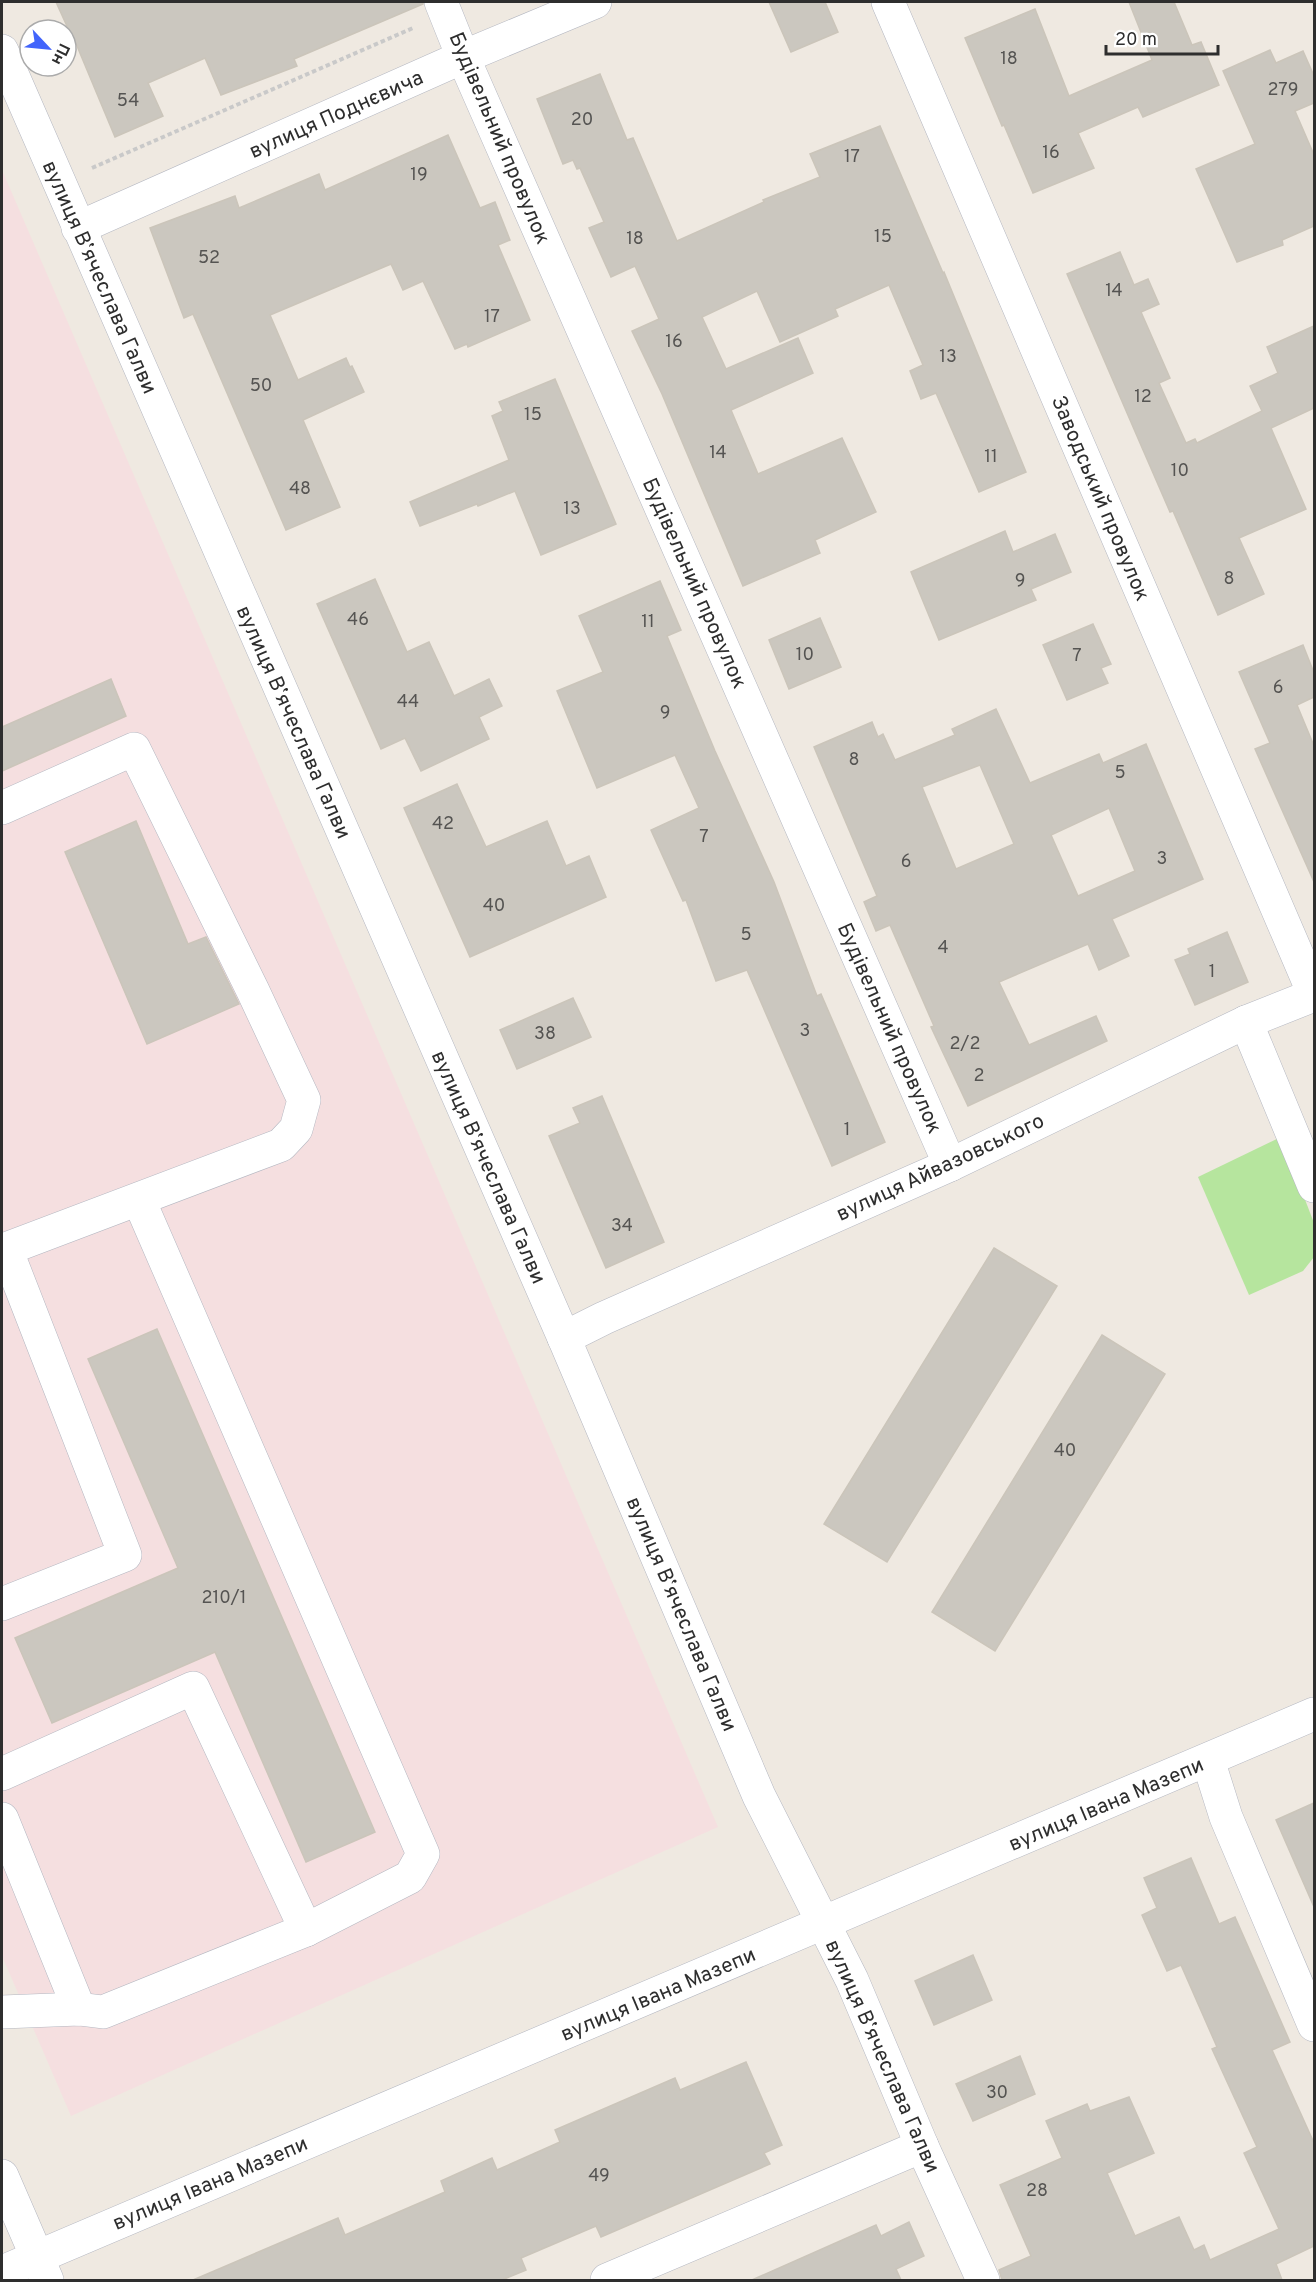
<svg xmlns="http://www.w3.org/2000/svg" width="1316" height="2282" font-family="Overpass,sans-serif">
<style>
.medical{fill:#f5dfe0}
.green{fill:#b6e59e}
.building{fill:#cbc7bf;stroke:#cbc5ba;stroke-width:1.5;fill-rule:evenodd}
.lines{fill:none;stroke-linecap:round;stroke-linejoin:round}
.minor-casing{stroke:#b4b7c1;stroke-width:34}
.path{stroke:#c9c9c9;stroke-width:4;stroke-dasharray:4.5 3;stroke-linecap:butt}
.minor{stroke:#fff;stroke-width:33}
.labels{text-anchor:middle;stroke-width:4.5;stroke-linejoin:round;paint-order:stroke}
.number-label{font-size:18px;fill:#555452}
.street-label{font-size:21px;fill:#2e2e2e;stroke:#fff}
</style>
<rect width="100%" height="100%" fill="#efe9e1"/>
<path class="medical" d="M 2,170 L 718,1827 L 71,2116 L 2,1956 Z"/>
<path class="green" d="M 1281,1137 L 1314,1223 L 1314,1257 L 1303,1271 L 1249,1295 L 1198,1177 Z"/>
<g class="building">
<path d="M 56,2 L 423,2 L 423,4 L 294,59 L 297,66 L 221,95 L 205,58 L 148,83 L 163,116 L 115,137 L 72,34 L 71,35 Z"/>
<path d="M 769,2 L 825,2 L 838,32 L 791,52 Z"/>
<path d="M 1129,2 L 1174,2 L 1192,45 L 1201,42 L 1219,85 L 1143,117 L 1138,107 L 1078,133 L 1094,168 L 1033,193 L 1004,125 L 1002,126 L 965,38 L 1035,9 L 1069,96 L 1152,60 Z"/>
<path d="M 1270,50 L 1276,63 L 1303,51 L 1314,76 L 1314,103 L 1295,111 L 1314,155 L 1314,226 L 1282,240 L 1283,245 L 1237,262 L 1196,169 L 1255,144 L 1223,71 Z"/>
<path d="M 600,74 L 627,140 L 633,138 L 677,241 L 764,202 L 763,200 L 820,177 L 810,154 L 880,126 L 943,273 L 944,272 L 1026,472 L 979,492 L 936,393 L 921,399 L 910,371 L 923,365 L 889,285 L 835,309 L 838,316 L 780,342 L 757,291 L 702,317 L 726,369 L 798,338 L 813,373 L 731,410 L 758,474 L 842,438 L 876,512 L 815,540 L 820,553 L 743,586 L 662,394 L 632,331 L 659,319 L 635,266 L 611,277 L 589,228 L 604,222 L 580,168 L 577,169 L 573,160 L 563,164 L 537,99 Z"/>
<path d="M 448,135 L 480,208 L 495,202 L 510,240 L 498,245 L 530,320 L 468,347 L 467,344 L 455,349 L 423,281 L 403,290 L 391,264 L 270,315 L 298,380 L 346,358 L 350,367 L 352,366 L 364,392 L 303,420 L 340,507 L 286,530 L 193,314 L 184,318 L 150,228 L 235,196 L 239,208 L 319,174 L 325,190 Z"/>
<path d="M 1120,252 L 1134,285 L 1148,279 L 1159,304 L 1141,312 L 1170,378 L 1159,383 L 1186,443 L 1195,439 L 1197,443 L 1262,411 L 1250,386 L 1278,373 L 1267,347 L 1314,326 L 1314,408 L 1271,428 L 1306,509 L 1239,538 L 1264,594 L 1218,615 L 1173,511 L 1170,512 L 1140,443 L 1067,274 Z"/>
<path d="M 555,379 L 616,524 L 541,555 L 515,491 L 478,506 L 477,504 L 420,526 L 410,502 L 509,460 L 492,416 L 503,411 L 499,402 Z"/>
<path d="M 1005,531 L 1013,552 L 1055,534 L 1071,572 L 1031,589 L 1036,600 L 939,640 L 911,572 Z"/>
<path d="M 375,579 L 407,652 L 429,642 L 454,696 L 489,679 L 502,706 L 479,717 L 489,739 L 421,771 L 405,738 L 381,749 L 317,604 Z"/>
<path d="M 660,581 L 681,630 L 667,636 L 715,751 L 774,882 L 817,996 L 821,994 L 885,1142 L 832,1166 L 747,970 L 716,981 L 686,900 L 683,901 L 651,830 L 699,808 L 675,755 L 597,788 L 557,691 L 603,672 L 579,616 Z"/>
<path d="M 820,618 L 841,667 L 789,689 L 769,640 Z"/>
<path d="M 1093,624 L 1111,664 L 1101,668 L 1108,683 L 1067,700 L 1043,645 Z"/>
<path d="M 1303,645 L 1314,673 L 1314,697 L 1297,705 L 1314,746 L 1314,882 L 1255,749 L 1270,743 L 1239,672 Z"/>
<path d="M 111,679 L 126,716 L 2,771 L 2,727 Z"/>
<path d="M 996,709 L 1030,783 L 1099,754 L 1103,763 L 1146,744 L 1203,879 L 1112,919 L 1129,956 L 1099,970 L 1088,944 L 999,982 L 1029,1045 L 1096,1016 L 1107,1041 L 968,1106 L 931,1027 L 934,1026 L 890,925 L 876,931 L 864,902 L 877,896 L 814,747 L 872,722 L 878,737 L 883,734 L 895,760 L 955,735 L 952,729 ZM 980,765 L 1014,844 L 956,869 L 922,787 ZM 1109,808 L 1135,871 L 1078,896 L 1051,835 Z"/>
<path d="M 457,784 L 486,847 L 547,821 L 566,866 L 589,856 L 606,897 L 470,957 L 404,808 Z"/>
<path d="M 136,821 L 188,944 L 206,937 L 239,1004 L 147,1044 L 65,852 Z"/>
<path d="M 1227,932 L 1248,982 L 1195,1005 L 1175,960 L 1190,954 L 1188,949 Z"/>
<path d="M 573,998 L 591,1037 L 517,1069 L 500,1030 Z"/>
<path d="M 602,1096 L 664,1242 L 606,1268 L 549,1136 L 580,1123 L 573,1108 Z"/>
<path d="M 994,1248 L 1057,1286 L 887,1562 L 824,1524 Z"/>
<path d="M 157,1329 L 375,1832 L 306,1862 L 215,1652 L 52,1723 L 15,1638 L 178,1568 L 88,1359 Z"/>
<path d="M 1102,1335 L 1165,1374 L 995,1651 L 932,1612 Z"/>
<path d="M 1314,1803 L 1314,1907 L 1276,1820 Z"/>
<path d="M 1191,1858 L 1219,1924 L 1235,1917 L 1290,2042 L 1272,2050 L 1314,2143 L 1314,2246 L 1276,2264 L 1282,2280 L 1002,2280 L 999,2270 L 1031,2256 L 1000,2185 L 1062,2158 L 1046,2121 L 1087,2104 L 1090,2111 L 1129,2097 L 1154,2153 L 1107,2173 L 1135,2236 L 1179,2217 L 1194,2250 L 1204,2245 L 1210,2260 L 1279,2229 L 1244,2153 L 1257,2147 L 1212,2049 L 1217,2047 L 1181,1965 L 1167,1971 L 1142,1915 L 1157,1908 L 1144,1878 Z"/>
<path d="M 973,1955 L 992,2000 L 934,2025 L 915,1981 Z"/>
<path d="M 1020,2056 L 1035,2094 L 973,2121 L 956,2084 Z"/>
<path d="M 746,2062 L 782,2145 L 764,2153 L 770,2164 L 601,2237 L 596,2226 L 521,2258 L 526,2270 L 502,2280 L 193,2280 L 338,2218 L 345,2235 L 445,2192 L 441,2181 L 492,2158 L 497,2170 L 560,2142 L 555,2130 L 675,2078 L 680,2090 Z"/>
<path d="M 909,2222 L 924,2256 L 896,2269 L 901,2280 L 752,2280 L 876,2225 L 881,2236 Z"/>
</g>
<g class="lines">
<defs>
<g id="minor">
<path d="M 441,2 L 463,57 L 950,1165"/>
<path d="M 888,2 L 1314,994"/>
<path d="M 2,51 L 564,1338 L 759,1796 L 852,1980 L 922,2146 L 983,2280"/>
<path d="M 78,228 L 463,57 L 595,2"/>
<path d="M 2,808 L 134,749 L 253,991 L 304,1100 L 296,1129 L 281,1145 L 6,1249 L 125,1555 L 2,1604"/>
<path d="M 1246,1022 L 1314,1186"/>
<path d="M 564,1338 L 604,1318 L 950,1165 L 1246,1022 L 1314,995"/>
<path d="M 1208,1760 L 1226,1817 L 1314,2025"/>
<path d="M 2,1774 L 193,1688 L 306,1930"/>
<path d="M 2,1819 L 79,2009"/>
<path d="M 2,2012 L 79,2009 L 103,2012 L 306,1930 L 410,1877 L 423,1854 L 139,1200"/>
<path d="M 2,2176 L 47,2280"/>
<path d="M 2,2272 L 1314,1714"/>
<path d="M 607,2280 L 922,2146"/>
</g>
</defs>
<use href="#minor" class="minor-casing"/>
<path class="path" d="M 92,168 L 413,28"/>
<use href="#minor" class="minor"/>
</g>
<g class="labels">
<g class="number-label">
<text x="1009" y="64">18</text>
<text x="1283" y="95">279</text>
<text x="128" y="106">54</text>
<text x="582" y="125">20</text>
<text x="1051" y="158">16</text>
<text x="852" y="162">17</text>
<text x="419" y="180">19</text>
<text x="883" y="242">15</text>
<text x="635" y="244">18</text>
<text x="209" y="263">52</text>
<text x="1114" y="296">14</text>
<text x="492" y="322">17</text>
<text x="674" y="347">16</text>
<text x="948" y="362">13</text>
<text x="261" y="391">50</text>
<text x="1143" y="402">12</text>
<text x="533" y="420">15</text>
<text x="718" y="458">14</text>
<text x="991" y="462">11</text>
<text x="1180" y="476">10</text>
<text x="300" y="494">48</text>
<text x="572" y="514">13</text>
<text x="1229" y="584">8</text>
<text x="1020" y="586">9</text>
<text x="358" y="625">46</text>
<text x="648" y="627">11</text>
<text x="805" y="660">10</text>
<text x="1077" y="661">7</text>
<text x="1278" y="693">6</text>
<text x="408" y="707">44</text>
<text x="665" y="718">9</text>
<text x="854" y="765">8</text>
<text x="1120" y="778">5</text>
<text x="443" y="829">42</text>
<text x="704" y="842">7</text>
<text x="1162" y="864">3</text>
<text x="906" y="867">6</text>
<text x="494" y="911">40</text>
<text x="746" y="940">5</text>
<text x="943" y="953">4</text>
<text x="1212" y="977">1</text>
<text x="805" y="1036">3</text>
<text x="545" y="1039">38</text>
<text x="965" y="1049">2/2</text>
<text x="979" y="1081">2</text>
<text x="847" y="1135">1</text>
<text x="622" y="1231">34</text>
<text x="1065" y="1456">40</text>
<text x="224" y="1603">210/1</text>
<text x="997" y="2098">30</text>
<text x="599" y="2181">49</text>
<text x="1037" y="2196">28</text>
</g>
<g class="street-label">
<text transform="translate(336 114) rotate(-24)" y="7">вулиця Поднєвича</text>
<text transform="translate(500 138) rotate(67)" y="7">Будівельний провулок</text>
<text transform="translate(100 277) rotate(66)" y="7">вулиця Вʼячеслава Галви</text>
<text transform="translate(1101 498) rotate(67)" y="7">Заводський провулок</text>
<text transform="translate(695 583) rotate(66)" y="7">Будівельний провулок</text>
<text transform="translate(294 722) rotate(66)" y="7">вулиця Вʼячеслава Галви</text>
<text transform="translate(890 1028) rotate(66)" y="7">Будівельний провулок</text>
<text transform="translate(489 1167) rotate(66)" y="7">вулиця Вʼячеслава Галви</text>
<text transform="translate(940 1167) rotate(-25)" y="7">вулиця Айвазовського</text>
<text transform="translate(682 1614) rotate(67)" y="7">вулиця Вʼячеслава Галви</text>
<text transform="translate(1106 1804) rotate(-23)" y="7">вулиця Івана Мазепи</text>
<text transform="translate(658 1994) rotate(-23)" y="7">вулиця Івана Мазепи</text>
<text transform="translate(883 2056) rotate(66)" y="7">вулиця Вʼячеслава Галви</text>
<text transform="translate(210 2183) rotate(-23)" y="7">вулиця Івана Мазепи</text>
</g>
</g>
<rect width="1316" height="2282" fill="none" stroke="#2e2e2e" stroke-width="6"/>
<g transform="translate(48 48) rotate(116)"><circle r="28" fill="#ffffff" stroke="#ababab" stroke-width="1.5"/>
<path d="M0-4.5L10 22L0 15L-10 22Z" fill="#4264fb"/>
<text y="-9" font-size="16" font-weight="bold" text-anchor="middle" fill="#2e2e2e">Пн</text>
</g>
<path d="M1106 45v9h112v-9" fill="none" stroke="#2e2e2e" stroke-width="3"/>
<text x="1115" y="45" font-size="18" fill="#2e2e2e" stroke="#ffffff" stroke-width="4.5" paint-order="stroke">20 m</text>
</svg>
